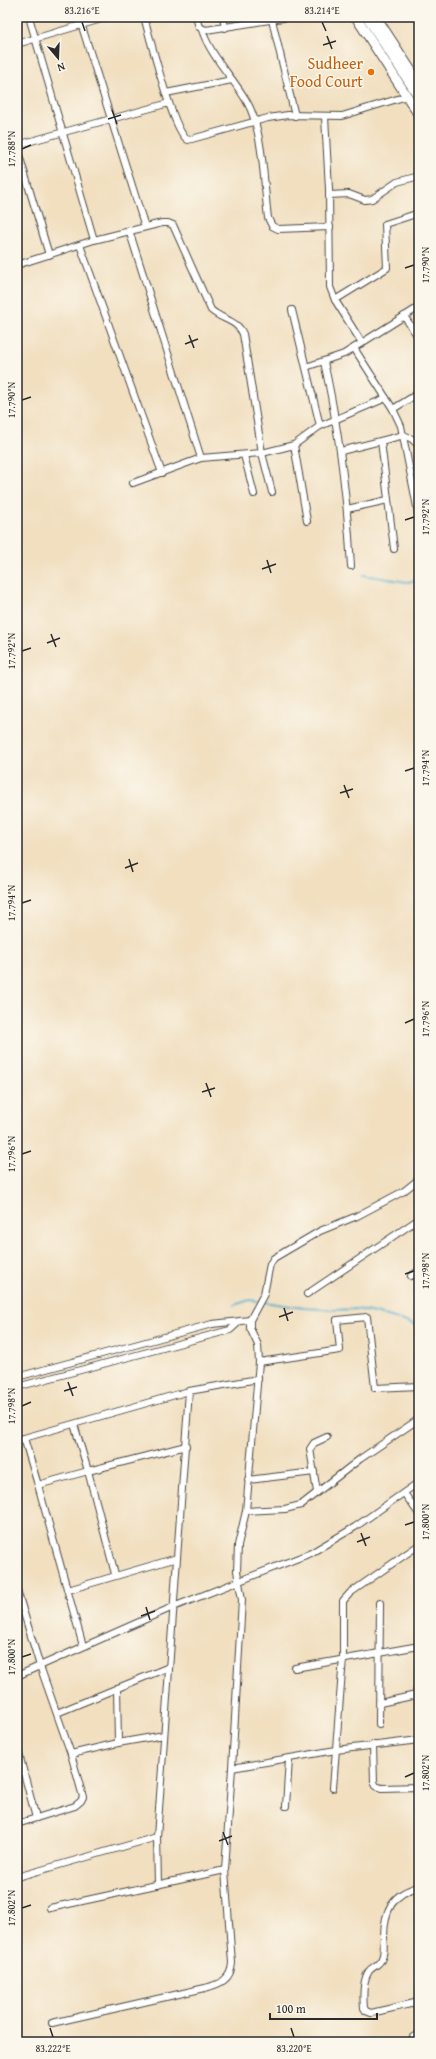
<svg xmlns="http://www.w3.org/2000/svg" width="436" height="2059" font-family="'Gentium Book Plus',serif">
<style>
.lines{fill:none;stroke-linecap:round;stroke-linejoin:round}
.stream{stroke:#4eaecd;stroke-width:2}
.street-casing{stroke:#494641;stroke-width:8}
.primary-casing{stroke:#494641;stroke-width:11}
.street{stroke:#fff;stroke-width:6}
.primary{stroke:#fff;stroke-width:9}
.ticks{fill:none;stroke:#2b2b2b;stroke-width:1.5}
.food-dot{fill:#e8710a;stroke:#fbf7ec;stroke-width:1.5}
.labels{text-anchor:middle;stroke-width:3;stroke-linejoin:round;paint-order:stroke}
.food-label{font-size:16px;fill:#c56008;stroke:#fbf7ec;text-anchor:end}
.neatline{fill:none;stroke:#2b2b2b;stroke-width:1.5}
.ticks-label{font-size:10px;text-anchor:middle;fill:#2b2b2b}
</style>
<rect width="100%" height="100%" fill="#fbf7ec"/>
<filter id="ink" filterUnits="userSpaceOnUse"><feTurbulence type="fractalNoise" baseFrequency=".025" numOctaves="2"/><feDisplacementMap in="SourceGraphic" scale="8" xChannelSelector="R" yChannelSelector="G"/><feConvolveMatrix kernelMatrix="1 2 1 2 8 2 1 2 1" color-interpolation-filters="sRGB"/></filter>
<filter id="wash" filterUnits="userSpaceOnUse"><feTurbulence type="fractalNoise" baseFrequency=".012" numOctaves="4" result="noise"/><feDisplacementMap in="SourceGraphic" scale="16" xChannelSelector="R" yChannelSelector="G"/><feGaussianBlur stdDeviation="0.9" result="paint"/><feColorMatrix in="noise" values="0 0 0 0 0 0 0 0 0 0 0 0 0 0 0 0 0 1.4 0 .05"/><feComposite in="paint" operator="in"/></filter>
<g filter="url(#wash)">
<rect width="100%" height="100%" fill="#f1dfc0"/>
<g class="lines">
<g class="stream">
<path d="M 363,575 L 407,582 L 419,580"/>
<path d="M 234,1305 L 250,1300 L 304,1308 L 334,1310 L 356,1309 L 388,1316 L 419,1326"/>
</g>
</g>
</g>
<g filter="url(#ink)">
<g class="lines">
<defs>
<g id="street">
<path d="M 79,17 L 145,227"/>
<path d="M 144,17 C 150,37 173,133 188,140 L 268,118 L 288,115 L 342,116 L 407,96"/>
<path d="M 196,17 L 199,27 L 206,30 L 289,17"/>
<path d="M 223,17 L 225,28"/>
<path d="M 272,20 L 295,116"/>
<path d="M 202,30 C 211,57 233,77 247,102 C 263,129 264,186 268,218 L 272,226 L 278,229 L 330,227"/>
<path d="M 17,44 L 108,17"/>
<path d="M 166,93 L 232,80"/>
<path d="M 325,117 L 329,189 L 330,287 L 335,300 L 362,343"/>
<path d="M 17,145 L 169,103"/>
<path d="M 17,148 L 49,255"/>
<path d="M 329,195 L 349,194 L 365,200 L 372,199 L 397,182 L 419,176"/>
<path d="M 129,230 L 201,458"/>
<path d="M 94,240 L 162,223 L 168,223 L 173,225 L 211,310 C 222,320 237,320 243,334 L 262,453 L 272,492"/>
<path d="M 80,245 L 162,473"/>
<path d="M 17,265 L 94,240 L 29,17"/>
<path d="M 335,300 L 387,268 L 385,224 L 419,213"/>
<path d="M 292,310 L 320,426"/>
<path d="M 404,316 L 419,338"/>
<path d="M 354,348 L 393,409 L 401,426 L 419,517"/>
<path d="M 324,362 C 339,429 347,497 351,566"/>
<path d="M 306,367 L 344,354 L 419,307"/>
<path d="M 393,409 L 419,393"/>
<path d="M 381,441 L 394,549"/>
<path d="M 294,445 L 307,521"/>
<path d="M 341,451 L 404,435 L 412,439 L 419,446"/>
<path d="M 244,455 L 254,494"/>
<path d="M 133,483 L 201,458 L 262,453 L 294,445 L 320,426 L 386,398"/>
<path d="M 347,509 L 388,500"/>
<path d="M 419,1179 L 404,1191 L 357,1216 L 320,1231 L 274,1258 L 270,1264 L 264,1294 L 250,1320 L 250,1328 L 258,1345 L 259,1362 L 246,1511 L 238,1545 L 237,1571 L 242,1600 L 232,1768 L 336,1750 L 419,1740"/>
<path d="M 411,1276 L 419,1271"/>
<path d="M 307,1294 L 419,1219"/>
<path d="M 259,1362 L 340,1350 L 337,1320 L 367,1317 L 375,1388 L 419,1386"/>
<path d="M 17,1377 L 212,1324 L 250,1320"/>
<path d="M 17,1387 L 230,1330 L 240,1321"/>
<path d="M 74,1424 L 88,1471 L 186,1446"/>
<path d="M 24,1438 L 38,1485 L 88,1471 L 115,1574"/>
<path d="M 17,1440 L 189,1391 L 258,1379"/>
<path d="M 248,1480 L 314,1472"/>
<path d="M 38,1485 L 83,1646"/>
<path d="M 317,1492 L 310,1449 L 314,1443 L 327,1437"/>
<path d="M 404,1493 L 419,1514"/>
<path d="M 246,1511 L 285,1509 L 301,1505 L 360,1459 L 419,1419"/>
<path d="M 17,1590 L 40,1666 L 71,1754 L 83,1797 L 81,1801 L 75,1806 L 17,1824"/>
<path d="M 68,1590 L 177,1558"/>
<path d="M 295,1668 L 419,1646"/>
<path d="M 17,1676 L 173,1607 L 311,1553 L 355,1527 L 419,1482"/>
<path d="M 380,1703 L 416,1695 L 419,1672"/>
<path d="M 57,1713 L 169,1667"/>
<path d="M 379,1724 L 380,1603"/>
<path d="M 118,1743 L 164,1735"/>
<path d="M 373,1745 L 374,1782 L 376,1786 L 382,1788 L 419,1787"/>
<path d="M 17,1747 L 36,1818"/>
<path d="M 71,1754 L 118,1743 L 117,1688"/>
<path d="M 333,1788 L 343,1658 L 343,1601 L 350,1593 L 419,1545"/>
<path d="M 286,1806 L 289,1759"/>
<path d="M 157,1837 L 158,1885"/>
<path d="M 17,1877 L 157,1837 L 189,1391"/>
<path d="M 418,1887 L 419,1895"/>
<path d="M 419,1887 C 392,1893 384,1911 384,1937 C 383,1944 385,1952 382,1958 C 380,1965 373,1966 369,1971 C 363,1980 363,1997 364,2008 L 366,2011 L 371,2013 L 419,2002"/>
<path d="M 50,1908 L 225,1870"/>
<path d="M 52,2023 L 205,1988 C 220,1984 231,1980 232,1963 L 225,1870 L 232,1768"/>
<path d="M 411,2042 L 413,2037 L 419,2034"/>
</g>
<g id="primary">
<path d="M 356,17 L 419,115"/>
<path d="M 367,17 L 419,97"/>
<path d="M 376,17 L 419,83"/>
</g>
</defs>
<use href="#street" class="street-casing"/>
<use href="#primary" class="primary-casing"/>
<use href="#street" class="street"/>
<use href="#primary" class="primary"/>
</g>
</g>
<path class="ticks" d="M 82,22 L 85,31M 322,22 L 326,31M 327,36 L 332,49M 323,45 L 336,41M 112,110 L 117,124M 108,119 L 121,115M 22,149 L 31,145M 405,268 L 414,265M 189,335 L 194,348M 185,344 L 198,339M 22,400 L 31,397M 405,520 L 414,517M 267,560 L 271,573M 262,569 L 276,564M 51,634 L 56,647M 47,643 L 60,638M 22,651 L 31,648M 405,771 L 414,768M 344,785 L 349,798M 340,793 L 353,789M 129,859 L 133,872M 125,868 L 138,863M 22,903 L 31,900M 405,1023 L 414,1019M 206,1083 L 211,1097M 202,1092 L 215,1088M 22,1154 L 31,1151M 405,1274 L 414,1271M 284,1308 L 288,1321M 279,1317 L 293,1312M 68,1382 L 73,1396M 64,1391 L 77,1387M 22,1406 L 31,1402M 405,1525 L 414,1522M 361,1533 L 366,1546M 357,1542 L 370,1537M 146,1607 L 150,1620M 141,1616 L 155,1611M 22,1657 L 31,1654M 405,1777 L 414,1773M 223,1832 L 228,1845M 219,1841 L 232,1836M 22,1908 L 31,1905M 50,2028 L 53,2037M 291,2028 L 294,2037"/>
<circle class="food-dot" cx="371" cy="72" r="4"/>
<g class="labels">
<g class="food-label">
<text x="363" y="69">Sudheer<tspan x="363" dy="18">Food Court</tspan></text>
</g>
</g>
<rect width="436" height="2059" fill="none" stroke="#fbf7ec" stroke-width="44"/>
<g transform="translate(58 58) rotate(161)" stroke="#fbf7ec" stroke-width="3" paint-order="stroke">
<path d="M0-3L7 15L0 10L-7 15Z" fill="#2b2b2b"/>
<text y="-6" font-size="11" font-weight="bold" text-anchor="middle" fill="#2b2b2b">N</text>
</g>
<path d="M270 2013v6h107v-6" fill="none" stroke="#2b2b2b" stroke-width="2"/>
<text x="276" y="2013" font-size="12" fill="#2b2b2b" stroke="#fbf7ec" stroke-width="3" paint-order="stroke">100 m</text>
<rect x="22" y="22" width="392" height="2015" class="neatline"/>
<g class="ticks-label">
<text x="82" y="14">83.216°E</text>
<text x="322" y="14">83.214°E</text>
<text transform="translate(11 149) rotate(-90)" y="4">17.788°N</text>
<text transform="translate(425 265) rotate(-90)" y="4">17.790°N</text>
<text transform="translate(11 400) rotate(-90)" y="4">17.790°N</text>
<text transform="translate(425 517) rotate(-90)" y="4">17.792°N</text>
<text transform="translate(11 651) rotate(-90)" y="4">17.792°N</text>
<text transform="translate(425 768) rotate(-90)" y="4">17.794°N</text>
<text transform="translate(11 903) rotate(-90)" y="4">17.794°N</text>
<text transform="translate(425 1019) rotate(-90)" y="4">17.796°N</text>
<text transform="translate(11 1154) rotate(-90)" y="4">17.796°N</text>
<text transform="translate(425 1271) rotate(-90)" y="4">17.798°N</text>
<text transform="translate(11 1406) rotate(-90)" y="4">17.798°N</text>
<text transform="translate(425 1522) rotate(-90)" y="4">17.800°N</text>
<text transform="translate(11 1657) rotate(-90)" y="4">17.800°N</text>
<text transform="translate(425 1773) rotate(-90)" y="4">17.802°N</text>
<text transform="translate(11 1908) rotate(-90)" y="4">17.802°N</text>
<text x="53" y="2052">83.222°E</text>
<text x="294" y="2052">83.220°E</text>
</g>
</svg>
